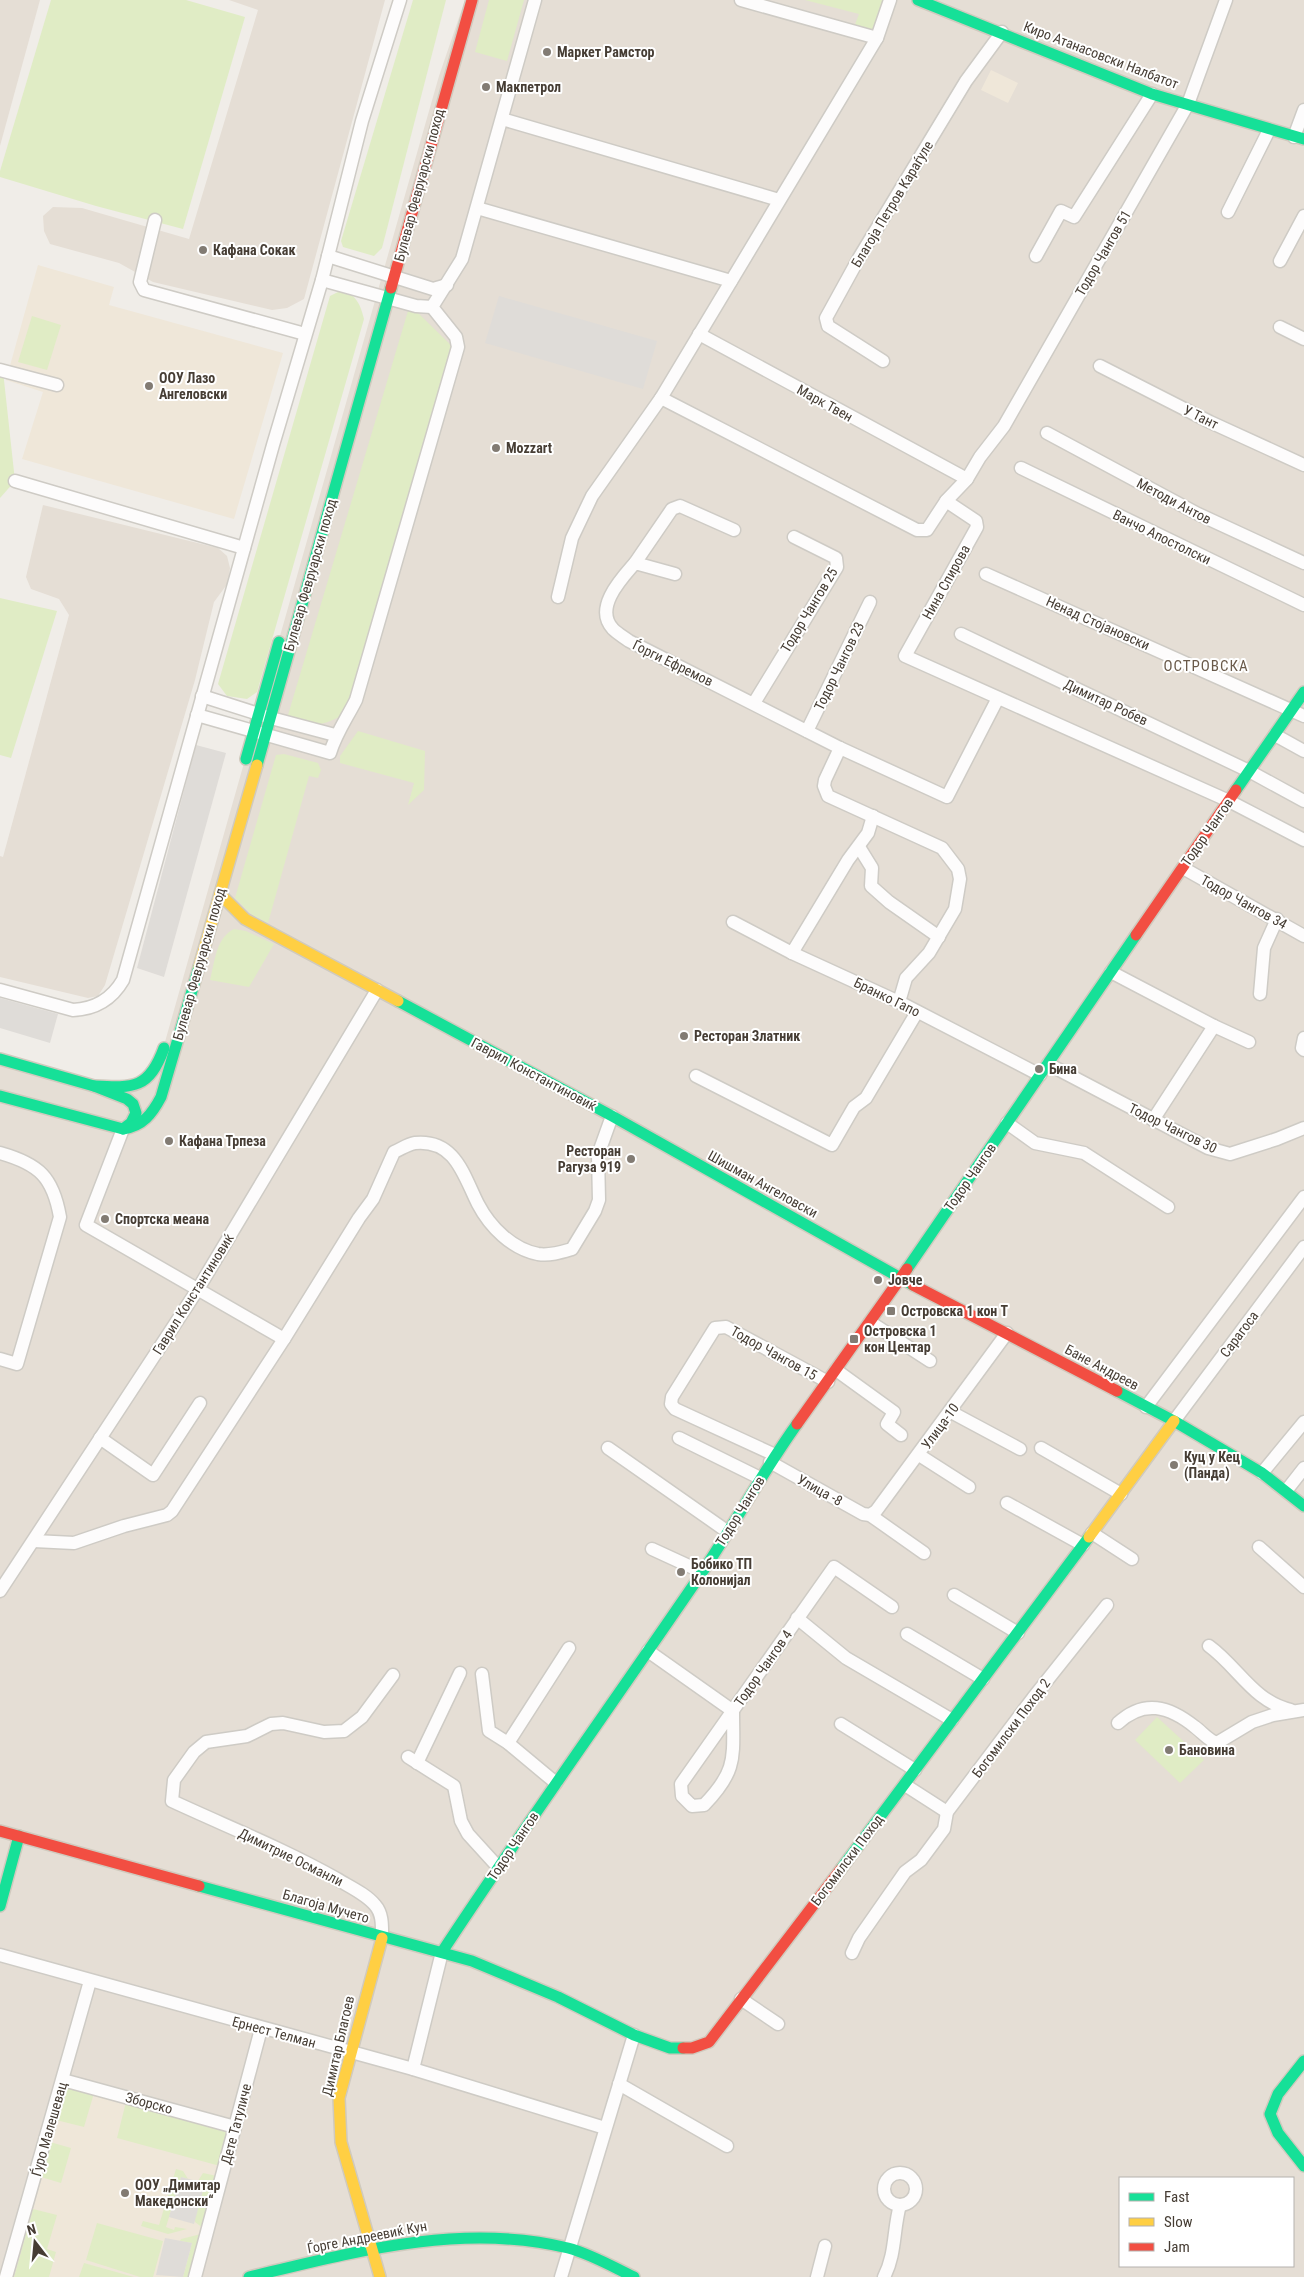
<svg xmlns="http://www.w3.org/2000/svg" width="1304" height="2277" font-family="'Roboto Condensed',sans-serif">
<style>
.residential{fill:#e5ded5;fill-rule:evenodd}
.education{fill:#efe7d9}
.green{fill:#e0ecc5}
.parking{fill:#dfdcd8}
.lines{fill:none;stroke-linecap:round;stroke-linejoin:round}
.street-casing{stroke:#cecbc5;stroke-width:15}
.fast-casing{stroke:#d0cabe;stroke-width:14}
.slow-casing{stroke:#d0cabe;stroke-width:14}
.jam-casing{stroke:#d0cabe;stroke-width:14}
.street{stroke:#fdfcfc;stroke-width:12}
.fast{stroke:#16e098;stroke-width:11}
.slow{stroke:#ffcf43;stroke-width:11}
.jam{stroke:#f24e42;stroke-width:11}
.poi-dot{fill:#827b73;stroke:#fff;stroke-width:2}
.labels{text-anchor:middle;stroke-width:4;stroke-linejoin:round;paint-order:stroke}
.poi-label{font-size:14px;font-weight:bold;fill:#463d34;stroke:#fff;text-anchor:start}
.street-label{font-size:14px;fill:#463d34;stroke:#fff}
.neighbourhood-label{font-size:15px;letter-spacing:1px;fill:#6a5a4a;stroke:#fff}
</style>
<rect width="100%" height="100%" fill="#f0ede8"/>
<g class="residential">
<path d="M 0,0 L 40,0 L 0,146 Z"/>
<path d="M 229,0 L 385,0 L 304,299 L 287,308 L 272,310 L 153,282 L 119,263 L 50,244 L 44,231 L 43,216 L 53,207 L 82,208 L 189,239 L 258,10 Z"/>
<path d="M 465,0 L 1304,0 L 1304,2277 L 0,2277 L 0,1059 L 130,1088 L 159,1063 L 401,209 L 439,76 ZM 1120,2178 L 1293,2178 L 1293,2266 L 1120,2266 Z"/>
<path d="M 43,505 L 218,548 L 227,556 L 230,568 L 228,583 L 214,602 L 195,680 L 105,985 L 98,996 L 88,998 L 0,977 L 0,856 L 3,857 L 69,615 L 59,599 L 31,589 L 26,577 Z"/>
</g>
<g class="education">
<path d="M 991,70 L 1018,83 L 1008,103 L 981,90 Z"/>
<path d="M 38,265 L 114,287 L 109,305 L 283,353 L 234,519 L 22,459 L 43,392 L 6,380 Z"/>
<path d="M 74,2087 L 227,2132 L 189,2277 L 14,2277 L 67,2088 Z"/>
</g>
<g class="green">
<path d="M 51,0 L 186,0 L 245,17 L 183,229 L 96,206 L 0,177 L 0,171 Z"/>
<path d="M 413,0 L 446,0 L 382,248 L 374,256 L 343,247 L 341,241 Z"/>
<path d="M 489,0 L 524,0 L 507,61 L 475,52 Z"/>
<path d="M 805,0 L 883,0 L 885,8 L 875,30 L 854,27 L 859,14 Z"/>
<path d="M 342,290 C 357,296 360,304 364,319 L 257,692 L 247,699 L 227,696 L 218,684 L 330,296 Z"/>
<path d="M 408,311 L 416,311 L 457,351 L 347,711 C 333,724 302,732 288,715 Z"/>
<path d="M 32,316 L 61,325 L 47,370 L 18,362 Z"/>
<path d="M 0,370 L 3,371 L 15,481 L 0,498 Z"/>
<path d="M 0,598 L 57,611 L 11,758 L 0,755 Z"/>
<path d="M 358,731 L 425,751 L 424,790 L 408,805 L 414,783 L 340,763 L 340,756 Z"/>
<path d="M 284,754 L 318,763 L 321,770 L 318,778 L 309,776 L 268,923 L 252,915 L 235,898 L 276,755 Z"/>
<path d="M 234,929 L 246,931 L 274,944 L 249,987 L 210,980 C 215,961 216,938 234,929 Z"/>
<path d="M 1157,1717 L 1204,1760 L 1180,1783 L 1135,1740 Z"/>
<path d="M 74,2087 L 94,2093 L 84,2127 L 56,2120 L 62,2094 L 67,2088 Z"/>
<path d="M 126,2102 L 225,2129 L 228,2136 L 220,2166 L 117,2138 Z"/>
<path d="M 50,2142 L 71,2148 L 61,2183 L 41,2177 Z"/>
<path d="M 176,2169 L 183,2171 L 188,2179 L 181,2177 L 166,2227 L 174,2230 L 175,2227 L 187,2229 L 168,2234 L 141,2226 L 143,2221 L 159,2225 Z"/>
<path d="M 203,2173 L 217,2176 L 203,2228 L 195,2222 L 195,2218 L 205,2183 L 198,2181 Z"/>
<path d="M 33,2209 L 57,2215 L 47,2249 L 56,2252 L 49,2277 L 14,2277 Z"/>
<path d="M 97,2223 L 163,2241 L 153,2277 L 140,2277 L 86,2260 Z"/>
<path d="M 201,2234 L 189,2277 L 183,2277 L 192,2243 L 180,2241 L 181,2239 Z"/>
<path d="M 84,2263 L 134,2277 L 79,2277 Z"/>
</g>
<g class="parking">
<path d="M 499,296 L 657,341 L 643,389 L 485,343 Z"/>
<path d="M 196,745 L 226,753 L 164,977 L 137,968 Z"/>
<path d="M 0,998 L 58,1014 L 50,1043 L 0,1028 Z"/>
<path d="M 181,2177 L 205,2183 L 194,2224 L 169,2217 Z"/>
<path d="M 165,2238 L 192,2243 L 183,2277 L 156,2275 Z"/>
</g>
<g class="lines">
<defs>
<g id="street">
<path d="M 741,0 L 877,38 L 890,0"/>
<path d="M 502,119 L 779,200"/>
<path d="M 1294,137 L 1304,110"/>
<path d="M 477,208 L 731,281"/>
<path d="M 1228,212 L 1269,130"/>
<path d="M 155,220 L 140,282 L 144,290 L 305,334"/>
<path d="M 328,256 L 433,289 L 447,285"/>
<path d="M 1036,256 L 1061,211 L 1074,217 L 1152,94"/>
<path d="M 1280,261 L 1304,216"/>
<path d="M 322,280 L 416,306 L 432,307"/>
<path d="M 1280,327 L 1304,339"/>
<path d="M 699,334 L 967,479 L 980,457 L 1004,426 L 1188,104 L 1226,0"/>
<path d="M 883,361 L 828,326 L 826,318 L 859,258 L 966,81 L 1002,32"/>
<path d="M 1100,366 L 1210,422 L 1304,465"/>
<path d="M 0,370 L 57,385"/>
<path d="M 661,398 L 917,530 L 927,530 L 946,501 L 967,479"/>
<path d="M 1047,433 L 1198,514 L 1304,563"/>
<path d="M 1021,468 L 1304,605"/>
<path d="M 15,481 L 244,548"/>
<path d="M 946,501 L 976,521 L 977,527 L 905,656 L 1229,801 L 1304,840"/>
<path d="M 635,563 L 672,509 L 680,506 L 734,530"/>
<path d="M 675,574 L 635,563 C 622,578 593,608 613,629 C 618,634 624,637 629,641 L 840,748 L 947,797 L 998,698"/>
<path d="M 986,574 L 1304,716"/>
<path d="M 558,597 L 572,538 L 592,496 L 661,398 L 877,38"/>
<path d="M 961,634 L 1249,771 L 1304,801"/>
<path d="M 202,696 L 271,718 L 335,735"/>
<path d="M 754,703 L 837,567 L 836,558 L 794,537"/>
<path d="M 197,715 L 330,753 C 336,733 347,718 356,700 L 458,347 L 456,337 L 432,307 L 462,259 L 535,0"/>
<path d="M 807,731 L 870,602"/>
<path d="M 1275,735 L 1304,751"/>
<path d="M 840,748 L 825,780 L 824,786 L 828,796 L 942,848 L 958,869 L 960,879 L 955,909 L 929,953 L 906,978 L 899,1002"/>
<path d="M 859,847 L 872,868 L 871,886 L 889,902 L 939,937"/>
<path d="M 1183,868 L 1304,936"/>
<path d="M 733,922 L 792,953 L 899,1002 L 1040,1075"/>
<path d="M 792,953 L 848,860 L 868,833 L 873,816"/>
<path d="M 1111,972 L 1214,1026 L 1249,1042"/>
<path d="M 0,990 L 73,1010 C 95,1009 112,999 123,980 L 273,445 L 322,280 L 362,121 L 400,0"/>
<path d="M 1260,994 L 1264,948 L 1277,919"/>
<path d="M 1304,1038 L 1302,1048 L 1304,1050"/>
<path d="M 1048,1064 L 1208,1148 L 1230,1154 L 1277,1139 L 1304,1128"/>
<path d="M 696,1076 L 832,1145 L 854,1107 L 866,1098 L 917,1012"/>
<path d="M 1153,1120 L 1214,1026"/>
<path d="M 1007,1123 L 1035,1143 L 1084,1153 L 1168,1207"/>
<path d="M 123,1129 L 86,1225 L 284,1339"/>
<path d="M 0,1153 C 39,1164 53,1177 60,1217 L 17,1364 L 0,1359"/>
<path d="M 870,1322 L 930,1361"/>
<path d="M 836,1370 L 894,1412 L 887,1424 L 901,1435"/>
<path d="M 1146,1407 L 1304,1197"/>
<path d="M 951,1412 L 1020,1449"/>
<path d="M 1174,1421 L 1304,1247"/>
<path d="M 100,1438 L 153,1475 L 200,1403"/>
<path d="M 679,1438 L 760,1478"/>
<path d="M 608,1448 L 728,1532"/>
<path d="M 1041,1448 L 1121,1494"/>
<path d="M 775,1455 L 675,1409 L 671,1404 L 672,1397 L 715,1328 L 726,1327 L 828,1382"/>
<path d="M 919,1455 L 969,1487"/>
<path d="M 770,1462 L 863,1514 L 870,1515 L 924,1553"/>
<path d="M 1262,1473 L 1304,1422"/>
<path d="M 1286,1491 L 1304,1468"/>
<path d="M 1007,1503 L 1083,1545"/>
<path d="M 870,1515 L 876,1511 L 1007,1333"/>
<path d="M 1092,1533 L 1132,1559"/>
<path d="M 34,1541 L 74,1543 L 124,1526 L 167,1515 L 172,1511 L 284,1339 L 359,1218 L 373,1199 L 394,1152 C 401,1149 408,1144 415,1143 C 456,1139 464,1177 478,1204 C 490,1227 512,1249 538,1254 C 550,1256 562,1252 572,1249 L 595,1211 L 599,1200 L 598,1155 L 612,1116"/>
<path d="M 1259,1547 L 1304,1587"/>
<path d="M 652,1549 L 702,1572"/>
<path d="M 0,1591 L 198,1289 L 377,990"/>
<path d="M 954,1595 L 1018,1633"/>
<path d="M 797,1618 L 846,1658 L 952,1720"/>
<path d="M 907,1634 L 983,1679"/>
<path d="M 1209,1646 C 1238,1667 1254,1702 1291,1710"/>
<path d="M 648,1651 L 733,1711"/>
<path d="M 482,1674 L 489,1731 L 508,1743 L 556,1783"/>
<path d="M 733,1711 C 733,1757 738,1770 704,1805 L 692,1806 L 682,1796 L 681,1784 L 834,1567 L 892,1607"/>
<path d="M 1118,1723 C 1144,1699 1169,1706 1195,1727 C 1202,1732 1209,1741 1217,1743 L 1252,1722 L 1273,1715 L 1304,1710"/>
<path d="M 841,1724 L 915,1770"/>
<path d="M 508,1743 L 569,1648"/>
<path d="M 408,1757 L 454,1786 L 461,1821 L 468,1834 L 498,1867"/>
<path d="M 417,1763 L 460,1673"/>
<path d="M 905,1785 L 947,1812"/>
<path d="M 382,1938 C 382,1926 383,1914 375,1905 C 366,1894 350,1887 337,1879 C 284,1849 228,1827 172,1801 L 174,1780 L 194,1752 L 206,1742 L 247,1736 L 271,1724 L 283,1723 L 324,1732 L 344,1731 L 362,1717 L 393,1675"/>
<path d="M 852,1953 L 859,1938 L 905,1872 L 921,1860 L 944,1829 L 947,1812 L 1033,1698 L 1107,1605"/>
<path d="M 0,1955 L 413,2069 L 605,2128"/>
<path d="M 741,1999 L 778,2024"/>
<path d="M 413,2069 L 442,1952"/>
<path d="M 63,2080 L 235,2127"/>
<path d="M 619,2084 L 727,2146"/>
<circle cx="900" cy="2189" r="16"/>
<path d="M 6,2277 L 90,1981"/>
<path d="M 195,2277 L 261,2029"/>
<path d="M 561,2277 L 634,2035"/>
<path d="M 817,2277 L 825,2246"/>
<path d="M 884,2277 C 896,2254 893,2230 900,2205"/>
</g>
<g id="fast">
<path d="M 918,0 L 1152,94 L 1304,139"/>
<path d="M 246,759 L 279,642"/>
<path d="M 257,765 L 391,288"/>
<path d="M 1236,790 L 1304,692"/>
<path d="M 398,1001 L 612,1116 L 913,1285"/>
<path d="M 0,1059 L 94,1086 L 127,1099 L 133,1104 L 136,1113 L 131,1123 L 123,1129"/>
<path d="M 94,1086 C 134,1088 149,1089 164,1048"/>
<path d="M 0,1096 L 123,1129 C 143,1126 152,1114 161,1097 L 199,967"/>
<path d="M 907,1269 L 1136,935"/>
<path d="M 1117,1391 L 1174,1421 L 1262,1473 L 1304,1506"/>
<path d="M 841,1869 L 1089,1537"/>
<path d="M 199,1886 L 472,1961 L 558,1997 L 634,2035 L 670,2048 L 683,2048"/>
<path d="M 0,1906 L 19,1836"/>
<path d="M 442,1952 C 526,1824 615,1700 701,1574 C 734,1525 762,1473 797,1424"/>
<path d="M 1304,2061 L 1278,2094 L 1270,2114 L 1278,2133 L 1304,2166"/>
<path d="M 249,2277 C 353,2252 461,2222 568,2248 C 591,2254 613,2267 634,2277"/>
</g>
<g id="slow">
<path d="M 220,894 L 245,919 L 398,1001"/>
<path d="M 199,967 L 257,765"/>
<path d="M 1089,1537 L 1174,1421"/>
<path d="M 380,2277 L 341,2142 L 339,2098 L 382,1938"/>
</g>
<g id="jam">
<path d="M 391,288 L 472,0"/>
<path d="M 1136,935 L 1236,790"/>
<path d="M 913,1285 L 1117,1391"/>
<path d="M 797,1424 L 907,1269"/>
<path d="M 0,1831 L 199,1886"/>
<path d="M 683,2048 L 692,2048 L 709,2042 L 841,1869"/>
</g>
</defs>
<use href="#street" class="street-casing"/>
<use href="#fast" class="fast-casing"/>
<use href="#slow" class="slow-casing"/>
<use href="#jam" class="jam-casing"/>
<use href="#street" class="street"/>
<use href="#fast" class="fast"/>
<use href="#slow" class="slow"/>
<use href="#jam" class="jam"/>
</g>
<g class="poi-dot">
<circle cx="547" cy="52" r="5"/>
<circle cx="486" cy="87" r="5"/>
<circle cx="203" cy="250" r="5"/>
<circle cx="149" cy="386" r="5"/>
<circle cx="496" cy="448" r="5"/>
<circle cx="684" cy="1036" r="5"/>
<circle cx="1039" cy="1069" r="5"/>
<circle cx="169" cy="1141" r="5"/>
<circle cx="631" cy="1159" r="5"/>
<circle cx="105" cy="1219" r="5"/>
<circle cx="878" cy="1280" r="5"/>
<rect x="886" y="1306" width="10" height="10" rx="2.5"/>
<rect x="849" y="1334" width="10" height="10" rx="2.5"/>
<circle cx="1174" cy="1465" r="5"/>
<circle cx="681" cy="1572" r="5"/>
<circle cx="1169" cy="1750" r="5"/>
<circle cx="125" cy="2193" r="5"/>
</g>
<g class="labels">
<g class="poi-label">
<text x="557" y="57">Маркет Рамстор</text>
<text x="496" y="92">Макпетрол</text>
<text x="213" y="255">Кафана Сокак</text>
<text x="159" y="383">ООУ Лазо<tspan x="159" dy="16">Ангеловски</tspan></text>
<text x="506" y="453">Mozzart</text>
<text x="694" y="1041">Ресторан Златник</text>
<text x="1049" y="1074">Бина</text>
<text x="179" y="1146">Кафана Трпеза</text>
<text x="621" y="1156" text-anchor="end">Ресторан<tspan x="621" dy="16">Рагуза 919</tspan></text>
<text x="115" y="1224">Спортска меана</text>
<text x="888" y="1285">Јовче</text>
<text x="901" y="1316">Островска 1 кон T</text>
<text x="864" y="1336">Островска 1<tspan x="864" dy="16">кон Центар</tspan></text>
<text x="1184" y="1462">Куц у Кец<tspan x="1184" dy="16">(Панда)</tspan></text>
<text x="691" y="1569">Бобико ТП<tspan x="691" dy="16">Колонијал</tspan></text>
<text x="1179" y="1755">Бановина</text>
<text x="135" y="2190">ООУ „Димитар<tspan x="135" dy="16">Македонски“</tspan></text>
</g>
<g class="street-label">
<text transform="translate(1101 55) rotate(21)" y="5">Киро Атанасовски Налбатот</text>
<text transform="translate(419 185) rotate(-75)" y="5">Булевар Февруарски поход</text>
<text transform="translate(892 204) rotate(-59)" y="5">Благоја Петров Караѓуле</text>
<text transform="translate(1103 253) rotate(-60)" y="5">Тодор Чангов 51</text>
<text transform="translate(825 403) rotate(29)" y="5">Марк Твен</text>
<text transform="translate(1201 417) rotate(26)" y="5">У Тант</text>
<text transform="translate(1174 501) rotate(28)" y="5">Методи Антов</text>
<text transform="translate(1162 537) rotate(26)" y="5">Ванчо Апостолски</text>
<text transform="translate(310 575) rotate(-74)" y="5">Булевар Февруарски поход</text>
<text transform="translate(946 582) rotate(-61)" y="5">Нина Спирова</text>
<text transform="translate(809 610) rotate(-59)" y="5">Тодор Чангов 25</text>
<text transform="translate(1098 623) rotate(24)" y="5">Ненад Стојановски</text>
<text transform="translate(673 663) rotate(26)" y="5">Ѓорги Ефремов</text>
<text transform="translate(839 666) rotate(-64)" y="5">Тодор Чангов 23</text>
<text transform="translate(1106 702) rotate(25)" y="5">Димитар Робев</text>
<text transform="translate(1207 832) rotate(-55)" y="5">Тодор Чангов</text>
<text transform="translate(1244 902) rotate(29)" y="5">Тодор Чангов 34</text>
<text transform="translate(199 964) rotate(-74)" y="5">Булевар Февруарски поход</text>
<text transform="translate(887 997) rotate(26)" y="5">Бранко Гапо</text>
<text transform="translate(534 1074) rotate(28)" y="5">Гаврил Константиновиќ</text>
<text transform="translate(1173 1128) rotate(26)" y="5">Тодор Чангов 30</text>
<text transform="translate(970 1177) rotate(-55)" y="5">Тодор Чангов</text>
<text transform="translate(763 1184) rotate(29)" y="5">Шишман Ангеловски</text>
<text transform="translate(193 1294) rotate(-58)" y="5">Гаврил Константиновиќ</text>
<text transform="translate(1239 1334) rotate(-53)" y="5">Сарагоса</text>
<text transform="translate(774 1353) rotate(29)" y="5">Тодор Чангов 15</text>
<text transform="translate(1102 1367) rotate(28)" y="5">Бане Андреев</text>
<text transform="translate(940 1426) rotate(-54)" y="5">Улица-10</text>
<text transform="translate(820 1490) rotate(29)" y="5">Улица -8</text>
<text transform="translate(740 1511) rotate(-58)" y="5">Тодор Чангов</text>
<text transform="translate(763 1668) rotate(-55)" y="5">Тодор Чангов 4</text>
<text transform="translate(1011 1728) rotate(-53)" y="5">Богомилски Поход 2</text>
<text transform="translate(513 1846) rotate(-56)" y="5">Тодор Чангов</text>
<text transform="translate(291 1857) rotate(26)" y="5">Димитрие Османли</text>
<text transform="translate(847 1860) rotate(-53)" y="5">Богомилски Поход</text>
<text transform="translate(326 1906) rotate(16)" y="5">Благоја Мучето</text>
<text transform="translate(274 2032) rotate(15)" y="5">Ернест Телман</text>
<text transform="translate(338 2046) rotate(-77)" y="5">Димитар Благоев</text>
<text transform="translate(149 2103) rotate(15)" y="5">Зборско</text>
<text transform="translate(236 2124) rotate(-75)" y="5">Дете Татуличе</text>
<text transform="translate(49 2129) rotate(-74)" y="5">Ѓуро Малешевац</text>
<text transform="translate(367 2237) rotate(-11)" y="5">Ѓорге Андреевиќ Кун</text>
</g>
<g class="neighbourhood-label">
<text x="1206" y="671">ОСТРОВСКА</text>
</g>
</g>
<rect x="1119" y="2177" width="175" height="90" fill="#ffffff" stroke="#b5b1ae"/>
<rect x="1129" y="2193" width="25" height="8" fill="#16e098" stroke="#b5b1ae"/>
<text x="1164" y="2202" font-size="15" fill="#463d34">Fast</text>
<rect x="1129" y="2218" width="25" height="8" fill="#ffcf43" stroke="#b5b1ae"/>
<text x="1164" y="2227" font-size="15" fill="#463d34">Slow</text>
<rect x="1129" y="2243" width="25" height="8" fill="#f24e42" stroke="#b5b1ae"/>
<text x="1164" y="2252" font-size="15" fill="#463d34">Jam</text>
<g transform="translate(35 2242) rotate(344)" stroke="#ffffff" stroke-width="4" paint-order="stroke">
<path d="M0-4L9 19L0 12L-9 19Z" fill="#463d34"/>
<text y="-8" font-size="14" font-weight="bold" text-anchor="middle" fill="#463d34">N</text>
</g>
</svg>
